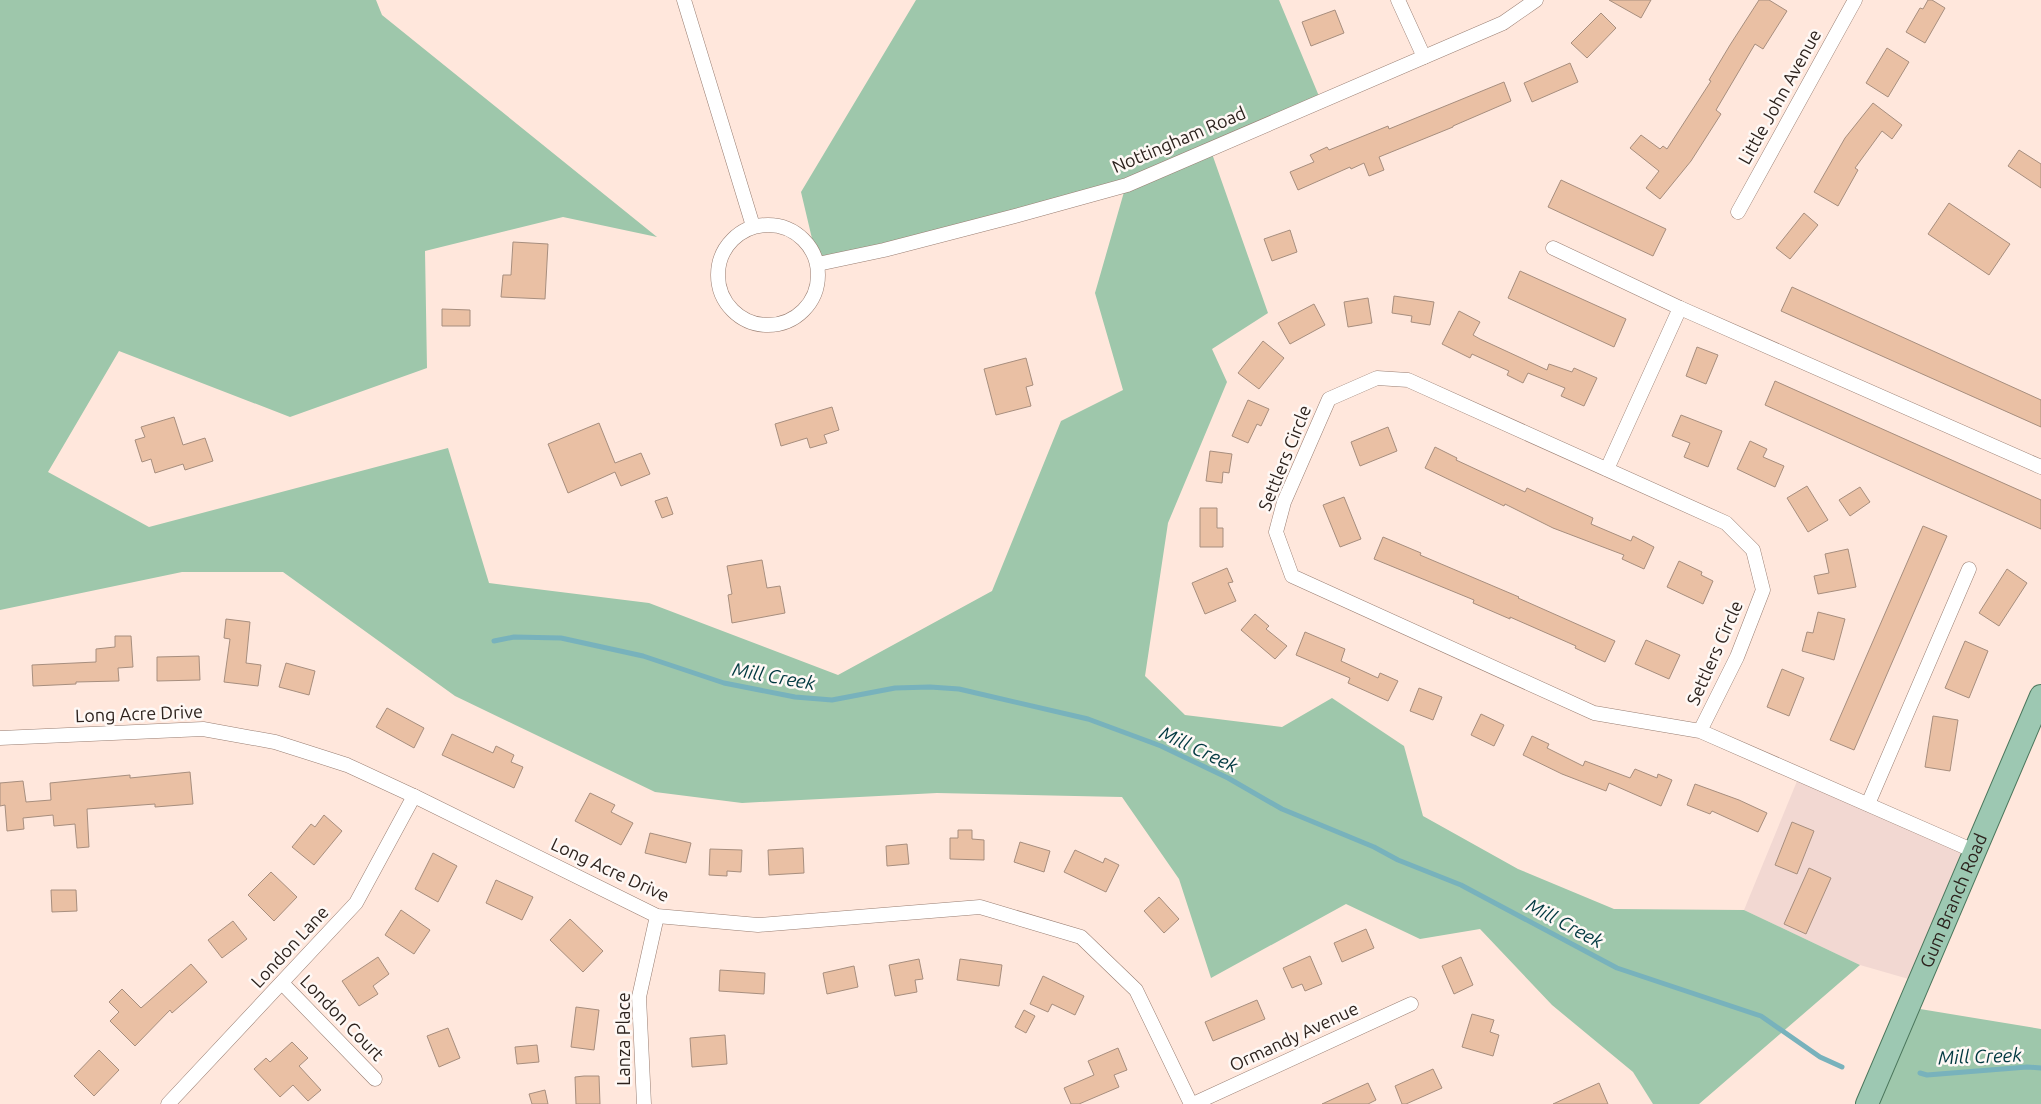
<svg xmlns="http://www.w3.org/2000/svg" width="2041" height="1104" font-family="Ubuntu,sans-serif">
<style>
.commercial{fill:#f2d8d2}
.green{fill:#9ec7ab}
.lines{fill:none;stroke-linecap:round;stroke-linejoin:round}
.stream{stroke:#78b2bc;stroke-width:5}
.building{fill:#eac0a4;stroke:#a78e7e}
.minor-casing{stroke:#997e72;stroke-width:15}
.primary-casing{stroke:#4b765c;stroke-width:24}
.minor{stroke:#fff;stroke-width:14}
.primary{stroke:#9dc8b2;stroke-width:22}
.labels{text-anchor:middle;stroke-width:5;stroke-linejoin:round;paint-order:stroke}
.street-label{font-size:18px;fill:#2c221d;stroke:#fef8f5}
.water-label{font-size:19px;font-style:italic;fill:#003840;stroke:#fef8f5}
</style>
<rect width="100%" height="100%" fill="#ffe7dc"/>
<path class="commercial" d="M 1802,769 L 1974,851 L 1919,982 L 1860,965 L 1744,910 Z"/>
<g class="green">
<path d="M 0,0 L 376,0 L 382,15 L 657,237 L 563,217 L 425,251 L 427,368 L 290,417 L 119,351 L 48,472 L 149,527 L 448,448 L 489,583 L 649,603 L 838,675 L 992,591 L 1061,421 L 1123,390 L 1095,293 L 1126,185 L 818,264 L 801,192 L 916,0 L 1279,0 L 1321,101 L 1210,148 L 1268,313 L 1212,349 L 1227,382 L 1168,523 L 1145,676 L 1185,715 L 1282,727 L 1332,698 L 1404,746 L 1423,816 L 1518,869 L 1614,909 L 1744,910 L 1860,965 L 1699,1104 L 1653,1104 L 1633,1072 L 1552,1005 L 1480,929 L 1420,939 L 1346,904 L 1211,978 L 1179,879 L 1122,797 L 937,793 L 742,803 L 655,792 L 455,696 L 283,572 L 182,572 L 0,610 Z"/>
<path d="M 1908,1007 L 2041,1029 L 2041,1104 L 1867,1104 Z"/>
</g>
<g class="lines">
<g class="stream">
<path d="M 494,641 L 514,637 L 561,638 L 643,656 L 724,683 L 795,697 L 832,700 L 895,688 L 930,687 L 959,689 L 1088,719 L 1161,746 L 1228,778 L 1282,809 L 1374,847 L 1398,860 L 1461,885 L 1617,968 L 1761,1016 L 1820,1057 L 1842,1067"/>
<path d="M 1920,1073 L 1927,1075 L 2027,1067 L 2041,1068"/>
</g>
</g>
<g class="building">
<path d="M 1609,0 L 1651,0 L 1641,18 Z"/>
<path d="M 1759,0 L 1769,0 L 1787,11 L 1763,49 L 1755,44 L 1716,110 L 1721,114 L 1691,161 L 1660,199 L 1646,188 L 1659,171 L 1630,148 L 1641,135 L 1660,149 L 1663,146 L 1667,149 L 1711,81 L 1709,80 L 1730,45 Z"/>
<path d="M 1928,0 L 1932,0 L 1945,8 L 1925,43 L 1906,32 L 1920,8 L 1923,9 Z"/>
<path d="M 1335,10 L 1344,33 L 1311,46 L 1302,22 Z"/>
<path d="M 1601,13 L 1616,28 L 1587,58 L 1571,43 Z"/>
<path d="M 1887,48 L 1909,62 L 1888,97 L 1866,83 Z"/>
<path d="M 1570,63 L 1578,82 L 1532,102 L 1524,83 Z"/>
<path d="M 1504,82 L 1511,101 L 1453,126 L 1453,127 L 1379,157 L 1384,170 L 1369,176 L 1364,163 L 1351,169 L 1350,167 L 1298,190 L 1290,172 L 1314,162 L 1310,155 L 1327,147 L 1329,150 L 1388,126 L 1389,129 Z"/>
<path d="M 1873,103 L 1902,125 L 1892,139 L 1882,131 L 1855,168 L 1858,170 L 1838,206 L 1814,192 L 1845,138 Z"/>
<path d="M 2019,150 L 2041,164 L 2041,188 L 2008,166 Z"/>
<path d="M 1561,180 L 1666,229 L 1653,256 L 1548,207 Z"/>
<path d="M 1949,203 L 2010,244 L 1989,275 L 1928,234 Z"/>
<path d="M 1804,213 L 1818,225 L 1790,259 L 1776,248 Z"/>
<path d="M 1290,230 L 1297,252 L 1272,261 L 1264,239 Z"/>
<path d="M 513,242 L 548,244 L 545,299 L 501,297 L 503,275 L 511,275 Z"/>
<path d="M 1520,271 L 1626,319 L 1614,347 L 1508,298 Z"/>
<path d="M 1792,287 L 2041,400 L 2041,427 L 1781,311 Z"/>
<path d="M 1394,296 L 1434,302 L 1430,325 L 1411,322 L 1412,316 L 1392,313 Z"/>
<path d="M 1368,298 L 1372,323 L 1348,327 L 1344,302 Z"/>
<path d="M 1314,304 L 1325,325 L 1290,344 L 1278,323 Z"/>
<path d="M 442,309 L 470,310 L 470,326 L 442,326 Z"/>
<path d="M 1459,311 L 1480,322 L 1473,335 L 1480,339 L 1547,370 L 1549,364 L 1572,372 L 1574,368 L 1597,378 L 1584,406 L 1561,396 L 1565,388 L 1528,373 L 1523,383 L 1507,375 L 1509,371 L 1472,354 L 1470,358 L 1442,344 Z"/>
<path d="M 1263,341 L 1284,358 L 1259,389 L 1238,373 Z"/>
<path d="M 1697,347 L 1718,355 L 1706,384 L 1686,376 Z"/>
<path d="M 1026,358 L 1033,385 L 1026,387 L 1031,406 L 996,415 L 984,369 Z"/>
<path d="M 1775,381 L 2041,500 L 2041,529 L 1765,405 Z"/>
<path d="M 1248,400 L 1269,409 L 1261,426 L 1257,424 L 1248,443 L 1232,436 Z"/>
<path d="M 832,407 L 839,430 L 824,435 L 827,443 L 810,448 L 807,438 L 781,446 L 775,424 Z"/>
<path d="M 1681,415 L 1722,431 L 1708,467 L 1684,457 L 1690,443 L 1672,436 Z"/>
<path d="M 174,417 L 183,445 L 205,438 L 213,461 L 185,470 L 183,464 L 155,473 L 151,459 L 142,462 L 135,440 L 145,437 L 141,427 Z"/>
<path d="M 599,423 L 615,463 L 641,453 L 650,474 L 621,486 L 615,472 L 568,493 L 548,444 Z"/>
<path d="M 1388,427 L 1397,451 L 1360,466 L 1351,442 Z"/>
<path d="M 1750,441 L 1767,449 L 1763,457 L 1784,466 L 1775,487 L 1737,469 Z"/>
<path d="M 1435,447 L 1457,458 L 1456,460 L 1525,492 L 1527,488 L 1593,518 L 1591,524 L 1631,541 L 1633,536 L 1654,547 L 1644,569 L 1622,559 L 1624,555 L 1553,528 L 1505,504 L 1504,506 L 1425,468 Z"/>
<path d="M 1210,451 L 1232,454 L 1229,473 L 1223,472 L 1222,483 L 1206,481 Z"/>
<path d="M 1807,486 L 1828,520 L 1808,532 L 1787,498 Z"/>
<path d="M 1860,487 L 1870,502 L 1850,516 L 1839,500 Z"/>
<path d="M 667,497 L 673,514 L 662,518 L 655,501 Z"/>
<path d="M 1344,497 L 1361,539 L 1340,547 L 1323,505 Z"/>
<path d="M 1200,508 L 1217,508 L 1217,528 L 1223,528 L 1223,547 L 1200,547 Z"/>
<path d="M 1923,526 L 1947,536 L 1854,750 L 1830,740 Z"/>
<path d="M 1383,537 L 1421,553 L 1420,555 L 1519,597 L 1518,598 L 1615,641 L 1605,662 L 1575,648 L 1576,646 L 1510,617 L 1510,619 L 1473,603 L 1474,600 L 1374,559 Z"/>
<path d="M 1848,549 L 1856,587 L 1818,594 L 1814,576 L 1829,573 L 1825,554 Z"/>
<path d="M 762,560 L 767,588 L 780,586 L 785,613 L 732,623 L 728,595 L 732,594 L 727,566 Z"/>
<path d="M 1679,561 L 1702,572 L 1701,575 L 1713,581 L 1703,604 L 1667,587 Z"/>
<path d="M 1227,568 L 1233,582 L 1228,583 L 1236,601 L 1205,614 L 1192,583 Z"/>
<path d="M 2007,569 L 2027,583 L 1999,626 L 1979,613 Z"/>
<path d="M 1818,612 L 1845,619 L 1834,660 L 1802,651 L 1807,632 L 1813,633 Z"/>
<path d="M 1255,614 L 1269,626 L 1266,629 L 1287,646 L 1275,659 L 1241,630 Z"/>
<path d="M 226,619 L 250,622 L 246,663 L 261,665 L 258,686 L 224,682 L 230,639 L 224,638 Z"/>
<path d="M 1305,632 L 1345,649 L 1341,661 L 1378,678 L 1380,673 L 1398,681 L 1388,701 L 1348,683 L 1350,678 L 1296,655 Z"/>
<path d="M 115,636 L 131,636 L 133,667 L 118,668 L 119,681 L 76,682 L 76,684 L 33,686 L 32,665 L 96,662 L 96,649 L 115,647 Z"/>
<path d="M 1646,640 L 1680,655 L 1669,679 L 1635,664 Z"/>
<path d="M 1965,641 L 1988,651 L 1969,698 L 1945,688 Z"/>
<path d="M 199,656 L 200,680 L 157,681 L 157,657 Z"/>
<path d="M 286,663 L 315,671 L 309,695 L 279,687 Z"/>
<path d="M 1782,669 L 1804,678 L 1789,716 L 1767,707 Z"/>
<path d="M 1419,688 L 1442,697 L 1433,720 L 1410,711 Z"/>
<path d="M 387,708 L 424,728 L 414,748 L 376,727 Z"/>
<path d="M 1481,714 L 1504,725 L 1494,746 L 1471,735 Z"/>
<path d="M 1933,716 L 1958,720 L 1950,771 L 1925,767 Z"/>
<path d="M 452,734 L 493,753 L 496,746 L 514,755 L 511,762 L 523,767 L 514,788 L 442,755 Z"/>
<path d="M 1532,736 L 1549,744 L 1547,748 L 1583,766 L 1585,761 L 1630,778 L 1635,769 L 1657,778 L 1658,774 L 1672,780 L 1661,806 L 1609,783 L 1606,791 L 1562,774 L 1523,755 Z"/>
<path d="M 190,772 L 193,804 L 155,807 L 155,804 L 87,809 L 89,847 L 77,848 L 75,824 L 54,826 L 53,815 L 23,818 L 24,829 L 7,831 L 5,805 L 0,806 L 0,783 L 23,781 L 26,802 L 51,800 L 50,783 L 130,775 L 130,778 Z"/>
<path d="M 1695,784 L 1739,800 L 1767,813 L 1758,832 L 1712,811 L 1710,814 L 1687,805 Z"/>
<path d="M 590,793 L 615,805 L 611,812 L 633,823 L 621,845 L 575,821 Z"/>
<path d="M 324,815 L 342,831 L 314,865 L 292,847 L 311,824 L 315,827 Z"/>
<path d="M 1792,822 L 1814,831 L 1797,874 L 1775,865 Z"/>
<path d="M 958,830 L 972,830 L 972,839 L 984,840 L 984,860 L 950,859 L 950,838 L 958,838 Z"/>
<path d="M 650,833 L 691,843 L 686,863 L 645,853 Z"/>
<path d="M 1020,842 L 1050,851 L 1044,872 L 1014,862 Z"/>
<path d="M 907,844 L 909,864 L 887,866 L 886,846 Z"/>
<path d="M 803,848 L 804,873 L 769,875 L 768,850 Z"/>
<path d="M 710,849 L 742,850 L 741,872 L 727,871 L 727,876 L 709,875 Z"/>
<path d="M 1075,850 L 1103,863 L 1105,858 L 1119,865 L 1106,892 L 1064,872 Z"/>
<path d="M 433,853 L 457,866 L 438,902 L 415,889 Z"/>
<path d="M 1809,868 L 1831,878 L 1806,934 L 1784,924 Z"/>
<path d="M 271,872 L 297,897 L 274,921 L 248,895 Z"/>
<path d="M 496,880 L 533,897 L 522,920 L 486,903 Z"/>
<path d="M 51,890 L 76,890 L 77,911 L 52,912 Z"/>
<path d="M 1159,897 L 1179,919 L 1164,933 L 1144,911 Z"/>
<path d="M 401,910 L 430,930 L 414,954 L 385,935 Z"/>
<path d="M 570,919 L 603,951 L 583,972 L 550,940 Z"/>
<path d="M 233,921 L 247,939 L 222,958 L 208,940 Z"/>
<path d="M 1366,929 L 1374,948 L 1342,962 L 1334,943 Z"/>
<path d="M 1310,956 L 1322,984 L 1305,991 L 1302,984 L 1292,988 L 1283,968 Z"/>
<path d="M 378,957 L 389,974 L 373,986 L 378,994 L 359,1006 L 342,981 Z"/>
<path d="M 1461,957 L 1473,985 L 1454,994 L 1442,966 Z"/>
<path d="M 919,959 L 923,979 L 915,980 L 917,992 L 895,996 L 889,965 Z"/>
<path d="M 960,959 L 1002,965 L 999,986 L 957,980 Z"/>
<path d="M 191,964 L 207,982 L 172,1013 L 170,1010 L 135,1046 L 110,1021 L 119,1012 L 109,1002 L 122,989 L 141,1008 Z"/>
<path d="M 854,966 L 858,987 L 827,994 L 823,973 Z"/>
<path d="M 720,970 L 765,973 L 764,994 L 719,991 Z"/>
<path d="M 1043,976 L 1084,996 L 1075,1015 L 1052,1004 L 1048,1012 L 1030,1004 Z"/>
<path d="M 1257,1000 L 1265,1019 L 1213,1041 L 1205,1022 Z"/>
<path d="M 576,1007 L 599,1010 L 594,1050 L 571,1047 Z"/>
<path d="M 1024,1010 L 1035,1016 L 1026,1033 L 1015,1027 Z"/>
<path d="M 1472,1014 L 1494,1020 L 1490,1032 L 1499,1035 L 1493,1056 L 1462,1047 Z"/>
<path d="M 448,1028 L 460,1058 L 439,1067 L 427,1036 Z"/>
<path d="M 725,1035 L 727,1064 L 692,1067 L 690,1038 Z"/>
<path d="M 292,1042 L 308,1058 L 299,1066 L 321,1090 L 308,1101 L 293,1085 L 280,1097 L 254,1069 L 266,1058 L 270,1062 Z"/>
<path d="M 537,1045 L 539,1062 L 517,1064 L 515,1047 Z"/>
<path d="M 1118,1048 L 1127,1070 L 1114,1075 L 1119,1087 L 1079,1104 L 1071,1104 L 1064,1088 L 1094,1075 L 1088,1061 Z"/>
<path d="M 99,1050 L 119,1070 L 94,1096 L 74,1076 Z"/>
<path d="M 1433,1069 L 1442,1088 L 1406,1104 L 1402,1104 L 1395,1086 Z"/>
<path d="M 584,1076 L 599,1076 L 600,1104 L 576,1104 L 575,1077 Z"/>
<path d="M 1368,1083 L 1376,1100 L 1368,1104 L 1322,1104 Z"/>
<path d="M 1599,1083 L 1608,1104 L 1553,1104 Z"/>
<path d="M 545,1090 L 548,1104 L 532,1104 L 529,1094 Z"/>
</g>
<g class="lines">
<defs>
<g id="minor">
<path d="M 684,0 L 753,226"/>
<path d="M 1398,0 L 1424,57"/>
<path d="M 1738,212 L 1855,0"/>
<circle cx="768" cy="275" r="50"/>
<path d="M 1553,248 L 1680,308 L 2041,467"/>
<path d="M 818,264 L 884,250 L 1015,216 L 1127,185 L 1503,23 L 1536,0"/>
<path d="M 1607,469 L 1680,308"/>
<path d="M 1700,731 L 1737,657 L 1763,590 L 1753,550 L 1726,523 L 1408,380 L 1377,378 L 1329,399 L 1284,502 L 1276,532 L 1292,576 L 1594,713 L 1700,731 L 1974,851"/>
<path d="M 0,738 L 203,729 L 275,742 L 347,765 L 414,796 L 657,916 L 758,925 L 980,907 L 1081,937 L 1136,990 L 1191,1104"/>
<path d="M 1868,804 L 1969,569"/>
<path d="M 282,983 L 375,1079"/>
<path d="M 168,1104 L 356,903 L 414,796"/>
<path d="M 644,1104 L 639,997 L 657,916"/>
<path d="M 1193,1104 L 1411,1004"/>
</g>
<g id="primary">
<path id="s1" d="M 1867,1104 L 2041,696"/>
</g>
</defs>
<use href="#minor" class="minor-casing"/>
<use href="#primary" class="primary-casing"/>
<use href="#minor" class="minor"/>
<use href="#primary" class="primary"/>
</g>
<g class="labels">
<g class="street-label">
<text transform="translate(1780 97) rotate(-61)" y="6">Little John Avenue</text>
<text transform="translate(1179 140) rotate(-23)" y="6">Nottingham Road</text>
<text transform="translate(1285 458) rotate(-68)" y="6">Settlers Circle</text>
<text transform="translate(1715 653) rotate(-66)" y="6">Settlers Circle</text>
<text transform="translate(139 714) rotate(-2)" y="6">Long Acre Drive</text>
<text transform="translate(610 870) rotate(25)" y="6">Long Acre Drive</text>
<text dy="6" stroke="none"><textPath href="#s1" startOffset="221">Gum Branch Road</textPath></text>
<text transform="translate(290 947) rotate(-47)" y="6">London Lane</text>
<text transform="translate(342 1018) rotate(46)" y="6">London Court</text>
<text transform="translate(1294 1037) rotate(-25)" y="6">Ormandy Avenue</text>
<text transform="translate(624 1039) rotate(-90)" y="6">Lanza Place</text>
</g>
<g class="water-label">
<text transform="translate(774 676) rotate(10)" y="7">Mill Creek</text>
<text transform="translate(1199 749) rotate(25)" y="7">Mill Creek</text>
<text transform="translate(1565 923) rotate(28)" y="7">Mill Creek</text>
<text transform="translate(1980 1056) rotate(-2)" y="7">Mill Creek</text>
</g>
</g>
</svg>
